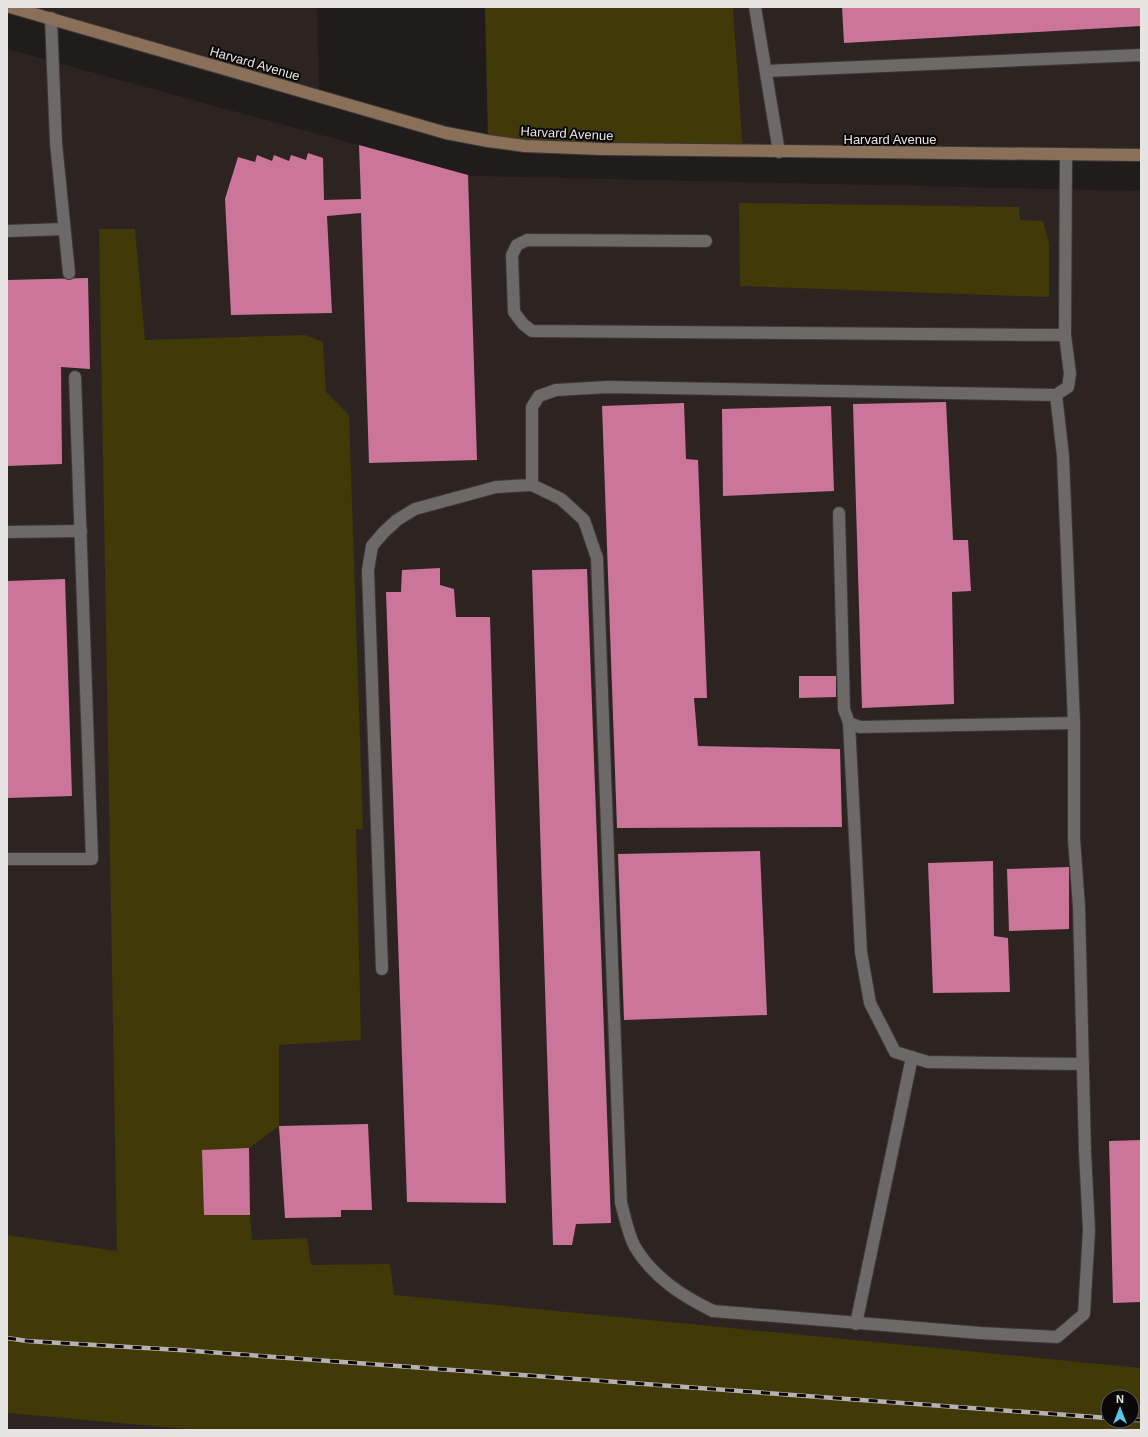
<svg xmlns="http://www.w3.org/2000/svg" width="1148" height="1437" font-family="Helvetica,sans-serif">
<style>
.built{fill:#2d2422;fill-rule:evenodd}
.green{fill:#423908;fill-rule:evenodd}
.building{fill:#cc759a}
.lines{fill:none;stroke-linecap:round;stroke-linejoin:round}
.lane-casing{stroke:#3b3838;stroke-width:14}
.secondary-casing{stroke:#3b3838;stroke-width:14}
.lane{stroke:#6d6968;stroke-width:12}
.secondary{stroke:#8a7059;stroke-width:12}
.rail-casing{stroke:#b5b2b2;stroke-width:4.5}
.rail{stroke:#090707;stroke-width:3;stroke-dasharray:9;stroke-linecap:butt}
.labels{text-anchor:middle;stroke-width:4;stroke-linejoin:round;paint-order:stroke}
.street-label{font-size:13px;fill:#e7e4e4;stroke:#090707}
</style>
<rect width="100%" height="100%" fill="#201c1c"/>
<g class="built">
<path d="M 10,7 L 317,7 L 319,96 Z"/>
<path d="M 733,7 L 1141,7 L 1141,155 L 743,151 Z"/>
<path d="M 7,49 L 471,176 L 1141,191 L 1141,1430 L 7,1430 ZM 1108,1397 L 1132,1397 L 1132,1421 L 1108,1421 Z"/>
</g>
<g class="green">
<path d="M 485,7 L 733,7 L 743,151 L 488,141 Z"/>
<path d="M 739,203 L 1019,207 L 1020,220 L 1043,221 L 1049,243 L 1049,297 L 740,286 Z"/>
<path d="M 99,229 L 135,229 L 145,340 L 305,335 L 323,342 L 326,392 L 349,415 L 363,829 L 356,829 L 361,1040 L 279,1045 L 279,1126 L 249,1148 L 204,1214 L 250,1215 L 252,1240 L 307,1238 L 311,1265 L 390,1264 L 394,1295 L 1141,1368 L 1141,1430 L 200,1430 L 7,1413 L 7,1235 L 117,1251 ZM 1108,1397 L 1132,1397 L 1132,1421 L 1108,1421 Z"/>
</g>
<g class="building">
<path d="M 842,7 L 1141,7 L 1141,26 L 844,43 Z"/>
<path d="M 359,145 L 468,175 L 477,460 L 369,463 L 361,213 L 327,216 L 332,313 L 231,315 L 225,199 L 238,157 L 255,162 L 257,155 L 272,161 L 274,155 L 289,161 L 291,155 L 306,160 L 308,153 L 323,158 L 324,200 L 361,199 Z"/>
<path d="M 88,278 L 90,369 L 61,367 L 62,464 L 7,466 L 7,280 Z"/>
<path d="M 946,402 L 953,540 L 968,540 L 971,591 L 952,592 L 954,704 L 862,708 L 853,404 Z"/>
<path d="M 684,403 L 686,459 L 698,460 L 707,698 L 694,698 L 698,746 L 840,749 L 842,827 L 617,828 L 602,406 Z"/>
<path d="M 831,406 L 834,491 L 723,496 L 722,409 Z"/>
<path d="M 440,568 L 440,585 L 454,589 L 456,617 L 490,617 L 506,1203 L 407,1202 L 386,592 L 401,592 L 402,570 Z"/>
<path d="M 587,569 L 611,1223 L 576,1224 L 572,1245 L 553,1245 L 532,570 Z"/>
<path d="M 65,579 L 72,796 L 7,798 L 7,581 Z"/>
<path d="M 799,676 L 836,676 L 836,697 L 799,698 Z"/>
<path d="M 760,851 L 767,1015 L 624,1020 L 618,854 Z"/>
<path d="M 993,861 L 994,936 L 1008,938 L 1010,992 L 933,993 L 928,863 Z"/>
<path d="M 1069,867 L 1069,929 L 1009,931 L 1007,869 Z"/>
<path d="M 368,1124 L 372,1210 L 341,1210 L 341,1217 L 285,1218 L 279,1126 Z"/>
<path d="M 1141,1140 L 1141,1302 L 1113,1303 L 1109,1141 Z"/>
<path d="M 249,1148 L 250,1215 L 204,1215 L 202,1150 Z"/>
</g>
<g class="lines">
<defs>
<g id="lane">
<path d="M 755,7 L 779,152"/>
<path d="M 51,18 L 56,143 L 69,273"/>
<path d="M 766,71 L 1141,55"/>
<path d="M 7,231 L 64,229"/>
<path d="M 706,241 L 527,240 L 517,245 L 512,255 L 514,312 L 523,324 L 532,331 L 1065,335 L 1066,154"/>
<path d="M 532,485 L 561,499 L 584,520 L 597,558 L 621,1203 C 625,1217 628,1234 635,1247 C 653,1277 682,1296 713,1311 L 980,1333 L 1057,1337 L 1084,1314 L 1089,1230 L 1085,1152 L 1079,907 L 1074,839 L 1074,723 L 1063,456 L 1056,395"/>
<path d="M 839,513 L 844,709 L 849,723 L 860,727 L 1074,723"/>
<path d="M 7,532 L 81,531"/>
<path d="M 849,723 L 861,952 L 870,1003 L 895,1052 L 928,1062 L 1083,1064"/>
<path d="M 7,859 L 92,859 L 75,377"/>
<path d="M 382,969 L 368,570 L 372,546 L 383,533 L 397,520 L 415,509 L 496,487 L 532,485 L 532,407 L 539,396 L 556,390 L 608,387 L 1056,395 L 1068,387 L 1070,374 L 1065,335"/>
<path d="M 856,1324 L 912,1057"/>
</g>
<path id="secondary" d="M 10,7 L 446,133 L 488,141 L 525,146 L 602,149 L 1141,155"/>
</defs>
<use href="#lane" class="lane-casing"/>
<use href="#secondary" class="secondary-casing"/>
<use href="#lane" class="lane"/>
<use href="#secondary" class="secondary"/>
<defs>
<g id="rail">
<path d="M 7,1338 L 27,1341 L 180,1350 L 1108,1418"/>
<path d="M 1132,1420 L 1141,1420"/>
</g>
</defs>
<use href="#rail" class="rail-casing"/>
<use href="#rail" class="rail"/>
</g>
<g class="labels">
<g class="street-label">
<text transform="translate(255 63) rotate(16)" y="5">Harvard Avenue</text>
<text transform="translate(567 133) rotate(3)" y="5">Harvard Avenue</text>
<text x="890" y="144">Harvard Avenue</text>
</g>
</g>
<rect width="1148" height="1437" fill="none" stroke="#e7e4e4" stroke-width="16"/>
<g transform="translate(1120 1409)"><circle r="19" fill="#090707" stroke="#625f5f"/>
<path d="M0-3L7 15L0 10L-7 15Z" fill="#58c9e3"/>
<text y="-6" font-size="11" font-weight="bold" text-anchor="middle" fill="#e7e4e4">N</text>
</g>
</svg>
